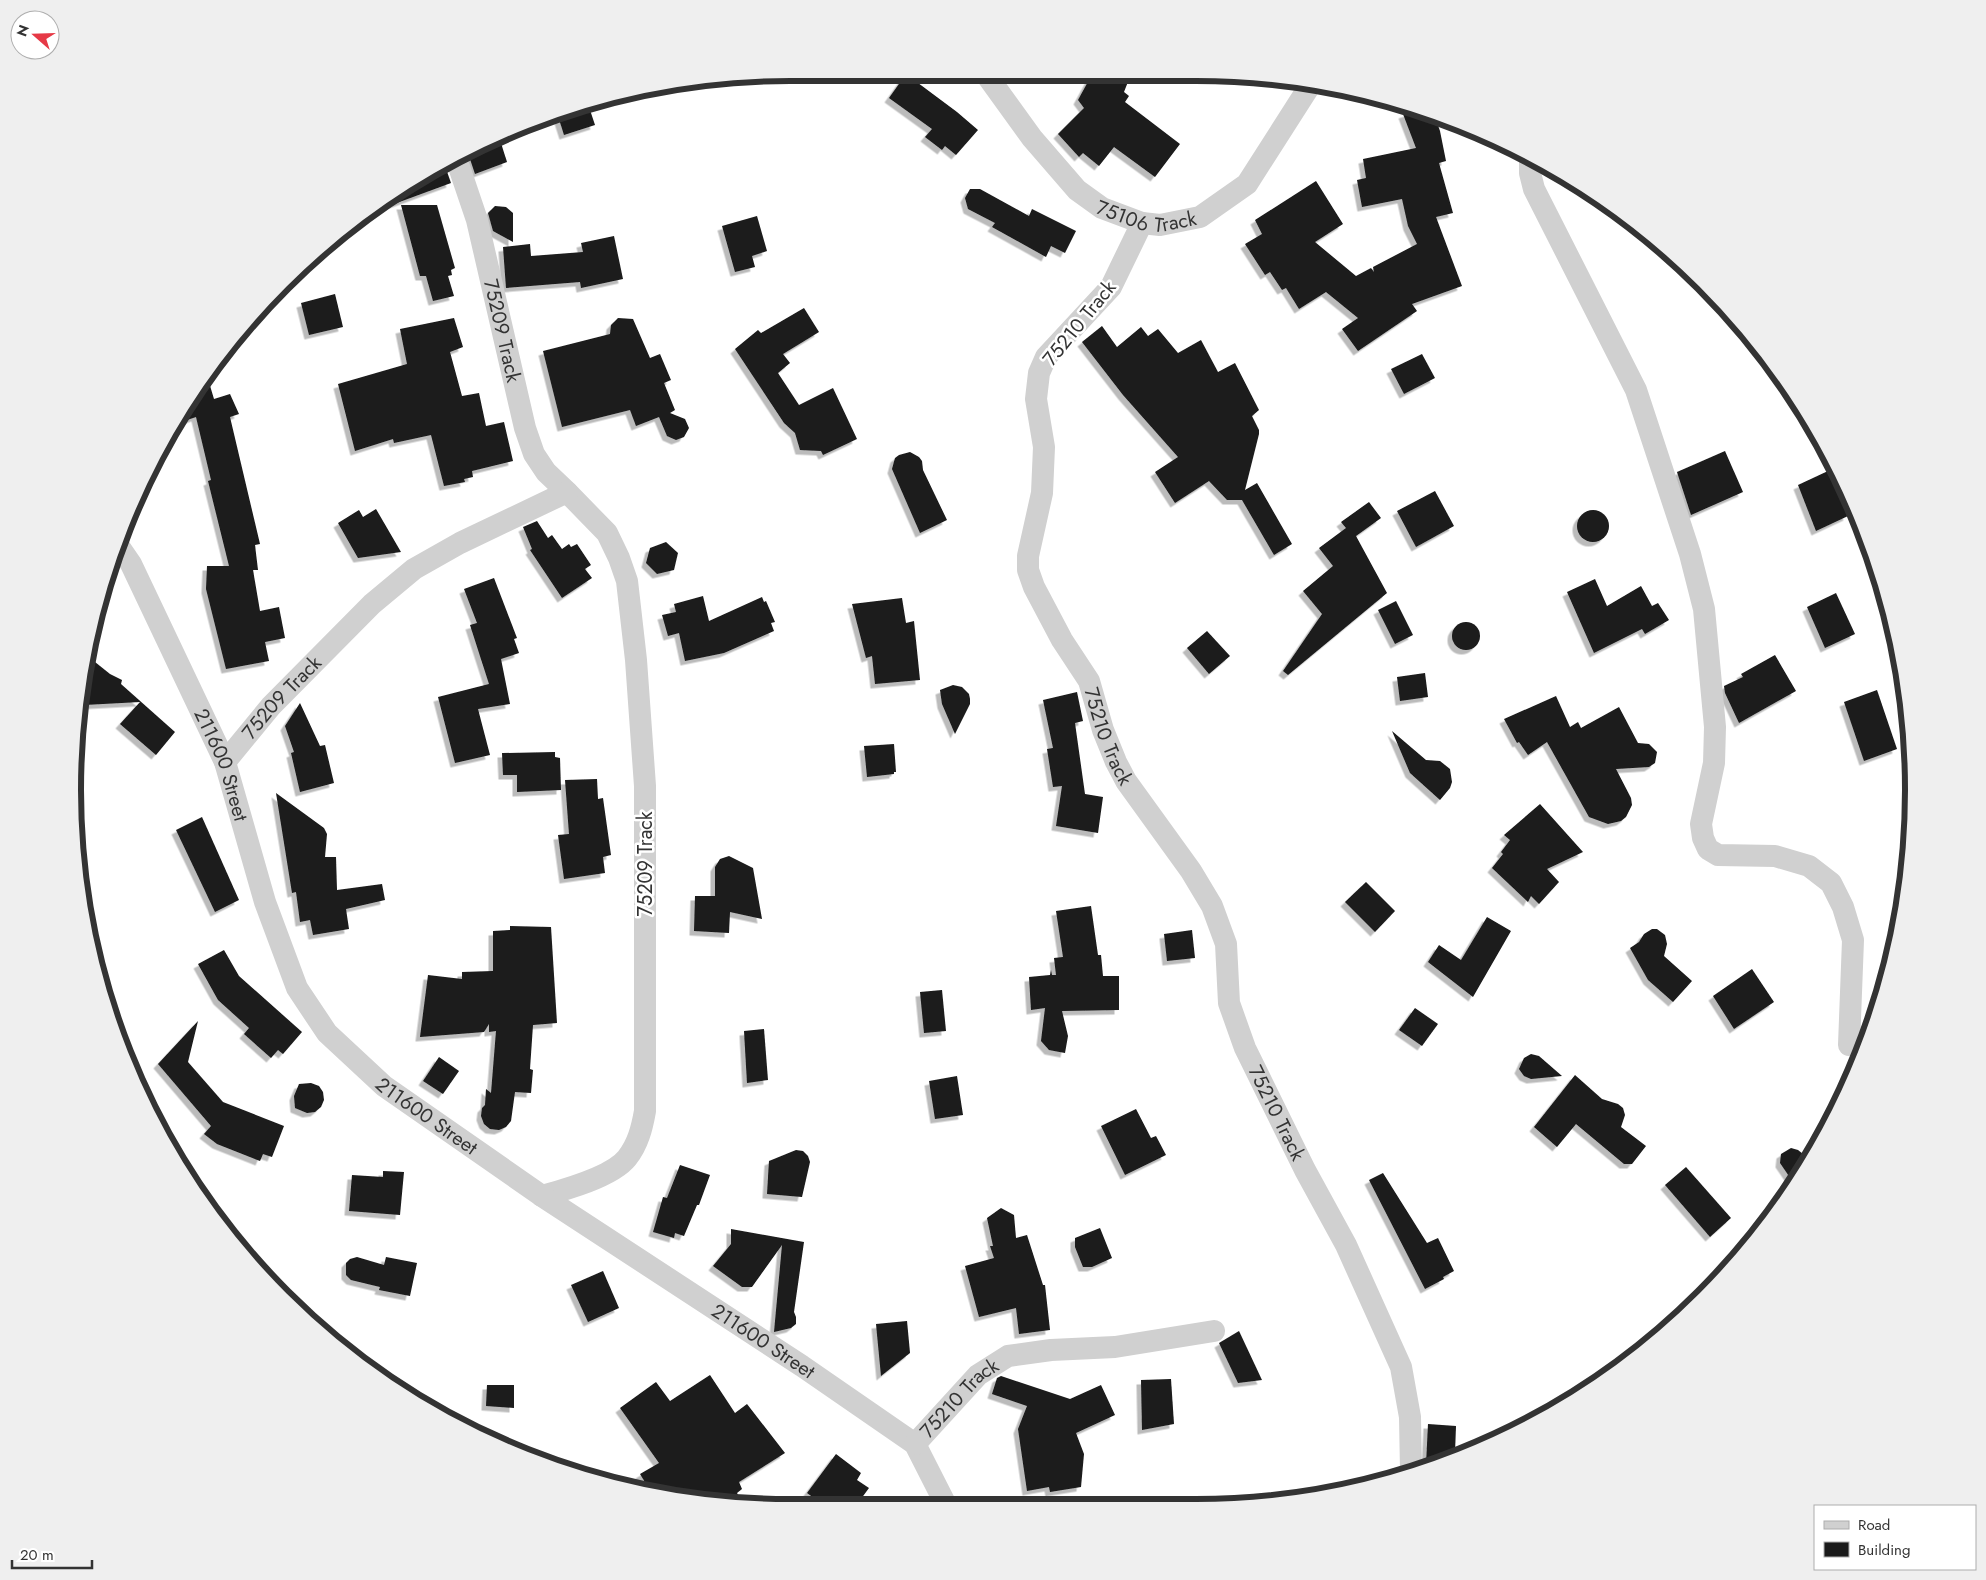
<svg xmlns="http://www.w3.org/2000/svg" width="1986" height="1580" font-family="Jost,sans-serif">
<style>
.building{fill:#1a1a1a;filter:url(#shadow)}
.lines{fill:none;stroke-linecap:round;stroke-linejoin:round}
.street{stroke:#d0d0d0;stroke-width:22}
.labels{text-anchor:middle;stroke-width:5;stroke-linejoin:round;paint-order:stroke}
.street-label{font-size:20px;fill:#333;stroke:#fff}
.rim{fill:none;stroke:#333;stroke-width:6}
</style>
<defs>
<filter id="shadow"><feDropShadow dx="-4.5" dy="4.5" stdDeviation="0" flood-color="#0004"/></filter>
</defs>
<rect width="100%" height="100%" fill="#fff"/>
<g class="building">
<path d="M 906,74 L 957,112 L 978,130 L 956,155 L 945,146 L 942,150 L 925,137 L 932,129 L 889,98 Z"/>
<path d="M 1105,74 L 1131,74 L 1124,92 L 1129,96 L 1125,102 L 1180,144 L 1155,177 L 1114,147 L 1099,166 L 1083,153 L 1079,157 L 1058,134 L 1084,108 L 1078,100 L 1090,78 L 1099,82 Z"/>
<path d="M 588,104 L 595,125 L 564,135 L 558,116 Z"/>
<path d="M 1418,109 L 1434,114 L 1440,131 L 1446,161 L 1439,163 L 1453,213 L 1436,217 L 1462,286 L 1412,304 L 1417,311 L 1358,351 L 1342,329 L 1358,318 L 1326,292 L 1299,309 L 1286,288 L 1282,290 L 1270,272 L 1265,275 L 1245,244 L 1262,234 L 1255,220 L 1316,181 L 1343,224 L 1315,242 L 1356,276 L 1371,268 L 1374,272 L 1373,267 L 1417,244 L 1408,226 L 1402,199 L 1362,207 L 1357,180 L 1366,178 L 1363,159 L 1416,148 L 1403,114 Z"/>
<path d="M 500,140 L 507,162 L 475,174 L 468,153 Z"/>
<path d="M 444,163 L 451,183 L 394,204 L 391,199 L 432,168 Z"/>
<path d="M 970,189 L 980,189 L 1029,216 L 1032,209 L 1076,231 L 1065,253 L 1051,246 L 1046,257 L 992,227 L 995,223 L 968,209 L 965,198 Z"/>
<path d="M 401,205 L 437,205 L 455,268 L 451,270 L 452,275 L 448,276 L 454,296 L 433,301 L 426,276 L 420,276 Z"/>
<path d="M 495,206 L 506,207 L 513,213 L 513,242 L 493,231 L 488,213 Z"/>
<path d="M 757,216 L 767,251 L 752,256 L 755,267 L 735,272 L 722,226 Z"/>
<path d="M 614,236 L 623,279 L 581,288 L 580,282 L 506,288 L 503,247 L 530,244 L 531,256 L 583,252 L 581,243 Z"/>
<path d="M 335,294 L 343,327 L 309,335 L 301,303 Z"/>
<path d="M 804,308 L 819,332 L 783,354 L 790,363 L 778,373 L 799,405 L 833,388 L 857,439 L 823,455 L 821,451 L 800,450 L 795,433 L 784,423 L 735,349 L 758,330 L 761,333 Z"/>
<path d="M 454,318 L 463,347 L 450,352 L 462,396 L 479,393 L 486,426 L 504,422 L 513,461 L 472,471 L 473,477 L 464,479 L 465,482 L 444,486 L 431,435 L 394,443 L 393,439 L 355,451 L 338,384 L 407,364 L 400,329 Z"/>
<path d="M 618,318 L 633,319 L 650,358 L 660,354 L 671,380 L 664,383 L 675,410 L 670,413 L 685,419 L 689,428 L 684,437 L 676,440 L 667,436 L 659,417 L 636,426 L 630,410 L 562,427 L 543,351 L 610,334 L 611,325 Z"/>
<path d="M 1102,326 L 1117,347 L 1141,327 L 1148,336 L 1158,329 L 1178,353 L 1201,340 L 1218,372 L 1235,363 L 1259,410 L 1252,416 L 1259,430 L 1259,434 L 1245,490 L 1257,483 L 1292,544 L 1274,555 L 1242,500 L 1227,500 L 1209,481 L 1175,503 L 1155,472 L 1178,457 L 1123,395 L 1082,342 Z"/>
<path d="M 1422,354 L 1435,378 L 1404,394 L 1391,369 Z"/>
<path d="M 208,379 L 214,399 L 230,394 L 239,414 L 230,417 L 260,544 L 255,545 L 258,570 L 253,570 L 260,611 L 279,607 L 285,638 L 265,642 L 269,661 L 226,669 L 206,589 L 207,566 L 229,566 L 208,481 L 211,480 L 196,417 L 175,424 Z"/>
<path d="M 1725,451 L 1743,492 L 1691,515 L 1677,472 Z"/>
<path d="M 910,452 L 919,457 L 922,461 L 923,470 L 947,520 L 920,533 L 892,469 L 895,458 L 899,455 Z"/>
<path d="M 1828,471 L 1848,516 L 1816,531 L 1798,485 Z"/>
<path d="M 1435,491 L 1454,526 L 1416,547 L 1397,511 Z"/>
<path d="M 1369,502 L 1381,518 L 1356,536 L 1387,593 L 1288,675 L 1283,671 L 1322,614 L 1303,591 L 1333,566 L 1319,548 L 1346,528 L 1341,522 Z"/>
<path d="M 376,509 L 401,552 L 358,558 L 338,523 L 359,510 L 363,517 Z"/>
<circle cx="1593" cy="526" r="16"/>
<path d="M 537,521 L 548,538 L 552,535 L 562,549 L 569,544 L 571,547 L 577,544 L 591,565 L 585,569 L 592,578 L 562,598 L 530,550 L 532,549 L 523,527 Z"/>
<path d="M 666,542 L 678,553 L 674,570 L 657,574 L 646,563 L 650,548 Z"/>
<path d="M 494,578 L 517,638 L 514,639 L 519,653 L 501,659 L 510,704 L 478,709 L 490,755 L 455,763 L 438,697 L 489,684 L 470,625 L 477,623 L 464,589 Z"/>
<path d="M 1595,579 L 1607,606 L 1641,586 L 1652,606 L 1658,603 L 1669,620 L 1645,634 L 1642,629 L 1594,653 L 1567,592 Z"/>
<path d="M 1836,593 L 1855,634 L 1825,648 L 1807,607 Z"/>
<path d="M 703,596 L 709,621 L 762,597 L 764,602 L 766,601 L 775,622 L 771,623 L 774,631 L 724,653 L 685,661 L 679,633 L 668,636 L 662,615 L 676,612 L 674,604 Z"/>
<path d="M 902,598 L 906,623 L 914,621 L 920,680 L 875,684 L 872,656 L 866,658 L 852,604 Z"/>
<path d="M 1396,601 L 1413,635 L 1395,644 L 1378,610 Z"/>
<circle cx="1466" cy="636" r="14"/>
<path d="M 1207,631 L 1230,656 L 1209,674 L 1187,648 Z"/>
<path d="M 1775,655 L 1796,691 L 1739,723 L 1725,693 L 1724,686 L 1743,677 L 1741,674 Z"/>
<path d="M 90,658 L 110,674 L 122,680 L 121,684 L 175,732 L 156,755 L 120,724 L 140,702 L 84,705 Z"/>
<path d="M 1425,673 L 1428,697 L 1400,701 L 1397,677 Z"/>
<path d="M 953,685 L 962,687 L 969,694 L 970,699 L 970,704 L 955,734 L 942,704 L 940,690 Z"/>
<path d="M 1877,690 L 1897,749 L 1864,761 L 1844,702 Z"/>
<path d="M 1077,692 L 1083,721 L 1075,723 L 1085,794 L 1103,797 L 1098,833 L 1056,826 L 1062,786 L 1053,787 L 1047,749 L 1053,748 L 1043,700 Z"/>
<path d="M 1556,696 L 1570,727 L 1578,722 L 1581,728 L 1619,707 L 1638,743 L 1649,744 L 1657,752 L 1655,763 L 1649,767 L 1616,769 L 1631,798 L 1632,805 L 1626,817 L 1621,821 L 1608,824 L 1589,817 L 1547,742 L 1528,755 L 1519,742 L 1517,743 L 1504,719 Z"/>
<path d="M 300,703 L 320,746 L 325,745 L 334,783 L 300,792 L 291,753 L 294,752 L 285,726 Z"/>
<path d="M 1392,731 L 1426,760 L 1440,761 L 1450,769 L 1452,782 L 1450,788 L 1440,800 L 1410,773 Z"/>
<path d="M 894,744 L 896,772 L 894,772 L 894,774 L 867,777 L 864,746 Z"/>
<path d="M 555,752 L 555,757 L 560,758 L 561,790 L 517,792 L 517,775 L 503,775 L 502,753 Z"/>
<path d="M 597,779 L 598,799 L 603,798 L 611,855 L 603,857 L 605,873 L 564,879 L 558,835 L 569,834 L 565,780 Z"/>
<path d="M 276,793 L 324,828 L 327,834 L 325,857 L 336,857 L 337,890 L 382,884 L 385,900 L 346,909 L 349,929 L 313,935 L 310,920 L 300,922 L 296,892 L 292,893 Z"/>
<path d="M 1540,804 L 1583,852 L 1547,869 L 1559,882 L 1539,904 L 1531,896 L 1528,902 L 1492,868 L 1503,854 L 1501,852 L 1510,840 L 1504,835 Z"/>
<path d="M 202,817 L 239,900 L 215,912 L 176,830 Z"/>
<path d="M 729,856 L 753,868 L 762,919 L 730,912 L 729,933 L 694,931 L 695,896 L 715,896 L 715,867 L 720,859 Z"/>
<path d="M 1366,882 L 1395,911 L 1375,932 L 1345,902 Z"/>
<path d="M 1091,906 L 1098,955 L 1101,955 L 1103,976 L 1119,976 L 1119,1010 L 1062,1011 L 1068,1036 L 1065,1053 L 1049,1050 L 1041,1041 L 1045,1008 L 1031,1010 L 1029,977 L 1050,975 L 1051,970 L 1052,975 L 1056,975 L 1054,958 L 1063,957 L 1056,911 Z"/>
<path d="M 1487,917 L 1511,931 L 1473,997 L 1428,962 L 1439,945 L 1461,960 Z"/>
<path d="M 510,926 L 551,927 L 557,1023 L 533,1025 L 530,1069 L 533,1070 L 531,1093 L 515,1092 L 511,1121 L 506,1127 L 499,1130 L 490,1129 L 484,1124 L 481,1116 L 482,1108 L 485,1105 L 486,1089 L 491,1093 L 496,1031 L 489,1032 L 489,1024 L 484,1032 L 420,1037 L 428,975 L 462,979 L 462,972 L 493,971 L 493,931 L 510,930 Z"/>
<path d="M 1652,929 L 1657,929 L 1665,935 L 1667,944 L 1664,956 L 1692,981 L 1673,1002 L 1648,980 L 1630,948 L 1639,942 L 1644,934 Z"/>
<path d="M 1192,930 L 1195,958 L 1167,961 L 1164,934 Z"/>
<path d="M 224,950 L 239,976 L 302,1032 L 283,1054 L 278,1050 L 271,1058 L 244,1034 L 249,1028 L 218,1000 L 198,964 Z"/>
<path d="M 1752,969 L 1774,1002 L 1734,1029 L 1713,996 Z"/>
<path d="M 942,990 L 946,1031 L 924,1033 L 920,992 Z"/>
<path d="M 1415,1008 L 1438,1024 L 1422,1046 L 1399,1030 Z"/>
<path d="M 198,1021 L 188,1062 L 223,1102 L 284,1126 L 272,1157 L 263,1154 L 260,1161 L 217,1144 L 204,1134 L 211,1126 L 158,1064 Z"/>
<path d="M 764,1029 L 768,1080 L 747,1083 L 744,1031 Z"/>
<path d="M 1531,1054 L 1539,1056 L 1562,1076 L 1531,1079 L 1524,1076 L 1519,1069 L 1524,1058 Z"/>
<path d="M 439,1057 L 459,1071 L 443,1094 L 423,1081 Z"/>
<path d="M 1575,1075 L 1602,1099 L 1618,1104 L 1623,1108 L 1625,1115 L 1621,1127 L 1646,1146 L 1632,1164 L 1624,1164 L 1576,1124 L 1557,1147 L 1534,1127 Z"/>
<path d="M 957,1076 L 963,1115 L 935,1119 L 929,1081 Z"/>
<path d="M 311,1083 L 319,1086 L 323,1092 L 324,1100 L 321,1107 L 315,1112 L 307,1113 L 295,1108 L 294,1096 L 299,1084 Z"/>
<path d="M 1136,1109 L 1151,1138 L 1156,1136 L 1166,1155 L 1125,1175 L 1101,1126 Z"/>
<path d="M 1791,1148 L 1798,1150 L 1808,1158 L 1793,1182 L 1780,1163 L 1781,1154 Z"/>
<path d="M 796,1150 L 803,1151 L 808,1156 L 810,1162 L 802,1197 L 767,1194 L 769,1161 Z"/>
<path d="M 680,1165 L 710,1175 L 699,1205 L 697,1205 L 684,1236 L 675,1233 L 674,1238 L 653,1232 L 663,1197 L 667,1198 Z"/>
<path d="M 1686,1167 L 1731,1218 L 1710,1237 L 1665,1185 Z"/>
<path d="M 383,1171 L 404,1172 L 400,1215 L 349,1211 L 352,1175 L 383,1177 Z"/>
<path d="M 1383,1173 L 1427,1243 L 1438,1238 L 1454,1271 L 1443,1277 L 1444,1279 L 1425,1289 L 1369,1180 Z"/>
<path d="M 1001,1208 L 1014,1215 L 1016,1238 L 1027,1235 L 1043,1285 L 1045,1285 L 1050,1330 L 1019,1334 L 1016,1308 L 979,1317 L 965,1266 L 994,1258 L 990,1246 L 993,1246 L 987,1218 Z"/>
<path d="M 1100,1228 L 1112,1258 L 1092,1267 L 1083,1267 L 1075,1247 L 1075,1238 Z"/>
<path d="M 731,1229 L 804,1242 L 794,1312 L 796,1317 L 796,1324 L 791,1328 L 774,1332 L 782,1245 L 752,1287 L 742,1287 L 713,1266 L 731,1244 Z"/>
<path d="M 357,1257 L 384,1265 L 386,1257 L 417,1263 L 410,1296 L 379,1290 L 380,1287 L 351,1280 L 346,1275 L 346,1263 L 350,1259 Z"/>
<path d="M 603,1271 L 619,1308 L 588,1322 L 571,1285 Z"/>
<path d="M 907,1321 L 910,1353 L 881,1376 L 876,1324 Z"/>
<path d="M 1239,1331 L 1262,1380 L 1238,1383 L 1219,1343 Z"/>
<path d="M 710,1375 L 735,1413 L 747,1404 L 785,1453 L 739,1482 L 742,1489 L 737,1493 L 742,1503 L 648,1493 L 648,1487 L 640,1474 L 659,1463 L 620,1408 L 656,1382 L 670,1401 Z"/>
<path d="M 1001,1376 L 1070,1399 L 1101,1385 L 1115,1415 L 1076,1433 L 1084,1454 L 1081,1487 L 1050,1492 L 1049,1487 L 1027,1491 L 1018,1429 L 1027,1406 L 992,1394 L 997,1378 Z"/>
<path d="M 1171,1379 L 1174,1424 L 1142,1430 L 1141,1380 Z"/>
<path d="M 487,1385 L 514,1385 L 514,1408 L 486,1406 Z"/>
<path d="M 1428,1424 L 1456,1426 L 1455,1453 L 1426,1465 Z"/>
<path d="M 836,1454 L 861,1473 L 857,1480 L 869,1488 L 855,1507 L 807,1507 L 814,1498 L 807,1493 Z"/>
</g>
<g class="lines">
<g class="street">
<path id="s1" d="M 985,73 L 1032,138 L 1077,190 L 1102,208 L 1142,223 L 1160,225 L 1200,217 L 1247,184 L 1309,87"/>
<path d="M 1530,157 L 1530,173 L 1534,189 L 1636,390 L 1690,554 L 1704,609 L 1715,727 L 1714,763 L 1701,824 L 1703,838 L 1708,849 L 1718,855 L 1775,856 L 1809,866 L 1831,883 L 1843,907 L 1853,940 L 1849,1045"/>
<path id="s2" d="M 456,158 L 477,220 L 525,428 L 534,454 L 546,472 L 567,492 L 607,533 L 619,558 L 627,581 L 636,660 L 645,786 L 645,1111 C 642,1128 638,1144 627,1158 C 612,1177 564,1190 542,1196"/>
<path id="s3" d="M 1142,223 L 1111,287 L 1046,357 L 1039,373 L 1036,399 L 1044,447 L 1042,493 L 1028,556 L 1028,570 L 1034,587 L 1062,640 L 1089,681 L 1103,730 L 1116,762 L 1126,781 L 1191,871 L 1212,906 L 1226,944 L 1229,1003 L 1245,1048 L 1305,1170 L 1346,1245 L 1401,1367 L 1410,1417 L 1411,1471"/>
<path id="s4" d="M 120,548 L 131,564 L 225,762 L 265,902 L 297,988 L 327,1033 L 384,1086 L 542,1196 L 802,1366 L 915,1444 L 947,1507"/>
<path id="s5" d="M 225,762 L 271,706 L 372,604 L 414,569 L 460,543 L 567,492"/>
<path id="s6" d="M 915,1444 L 978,1375 L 1008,1356 L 1051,1350 L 1115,1347 L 1214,1331"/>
</g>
</g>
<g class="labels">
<g class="street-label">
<text dy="7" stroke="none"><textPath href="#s1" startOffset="226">75106 Track</textPath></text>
<text transform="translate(1079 323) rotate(-51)" y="7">75210 Track</text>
<text dy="7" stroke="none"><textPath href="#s2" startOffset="179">75209 Track</textPath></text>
<text dy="7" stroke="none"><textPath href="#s5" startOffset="86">75209 Track</textPath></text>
<text dy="7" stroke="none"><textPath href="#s3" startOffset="569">75210 Track</textPath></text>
<text dy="7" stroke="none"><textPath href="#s4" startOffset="240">211600 Street</textPath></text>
<text transform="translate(645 864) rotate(-90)" y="7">75209 Track</text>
<text dy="7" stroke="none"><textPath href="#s3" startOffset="989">75210 Track</textPath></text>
<text dy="7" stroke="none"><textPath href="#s4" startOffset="660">211600 Street</textPath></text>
<text dy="7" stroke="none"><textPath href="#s4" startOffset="1065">211600 Street</textPath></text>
<text dy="7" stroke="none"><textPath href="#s6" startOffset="64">75210 Track</textPath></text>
</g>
</g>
<path d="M0 0H1986V1580H0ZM790 81H1196A709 709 0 0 1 1905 790V790A709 709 0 0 1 1196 1499H790A709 709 0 0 1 81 790V790A709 709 0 0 1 790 81Z" fill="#efefef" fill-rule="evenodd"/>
<path class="rim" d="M790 81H1196A709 709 0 0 1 1905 790V790A709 709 0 0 1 1196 1499H790A709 709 0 0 1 81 790V790A709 709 0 0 1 790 81Z"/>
<rect x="1814" y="1505" width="162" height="65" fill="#ffffff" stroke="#adadad"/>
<rect x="1824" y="1521" width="25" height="8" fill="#d0d0d0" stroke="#adadad"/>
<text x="1858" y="1530" font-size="15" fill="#333333">Road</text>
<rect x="1824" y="1542" width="25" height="15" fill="#1a1a1a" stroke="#adadad"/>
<text x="1858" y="1555" font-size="15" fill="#333333">Building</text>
<g transform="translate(35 35) rotate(290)"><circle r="24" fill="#ffffff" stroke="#adadad"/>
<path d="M0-4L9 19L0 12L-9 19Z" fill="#e63946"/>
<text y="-8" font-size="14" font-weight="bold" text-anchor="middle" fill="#333333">N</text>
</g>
<path d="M12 1560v8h80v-8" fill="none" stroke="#333333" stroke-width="2.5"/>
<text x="20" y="1560" font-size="15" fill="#333333" stroke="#ffffff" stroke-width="4" paint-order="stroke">20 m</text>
</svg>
